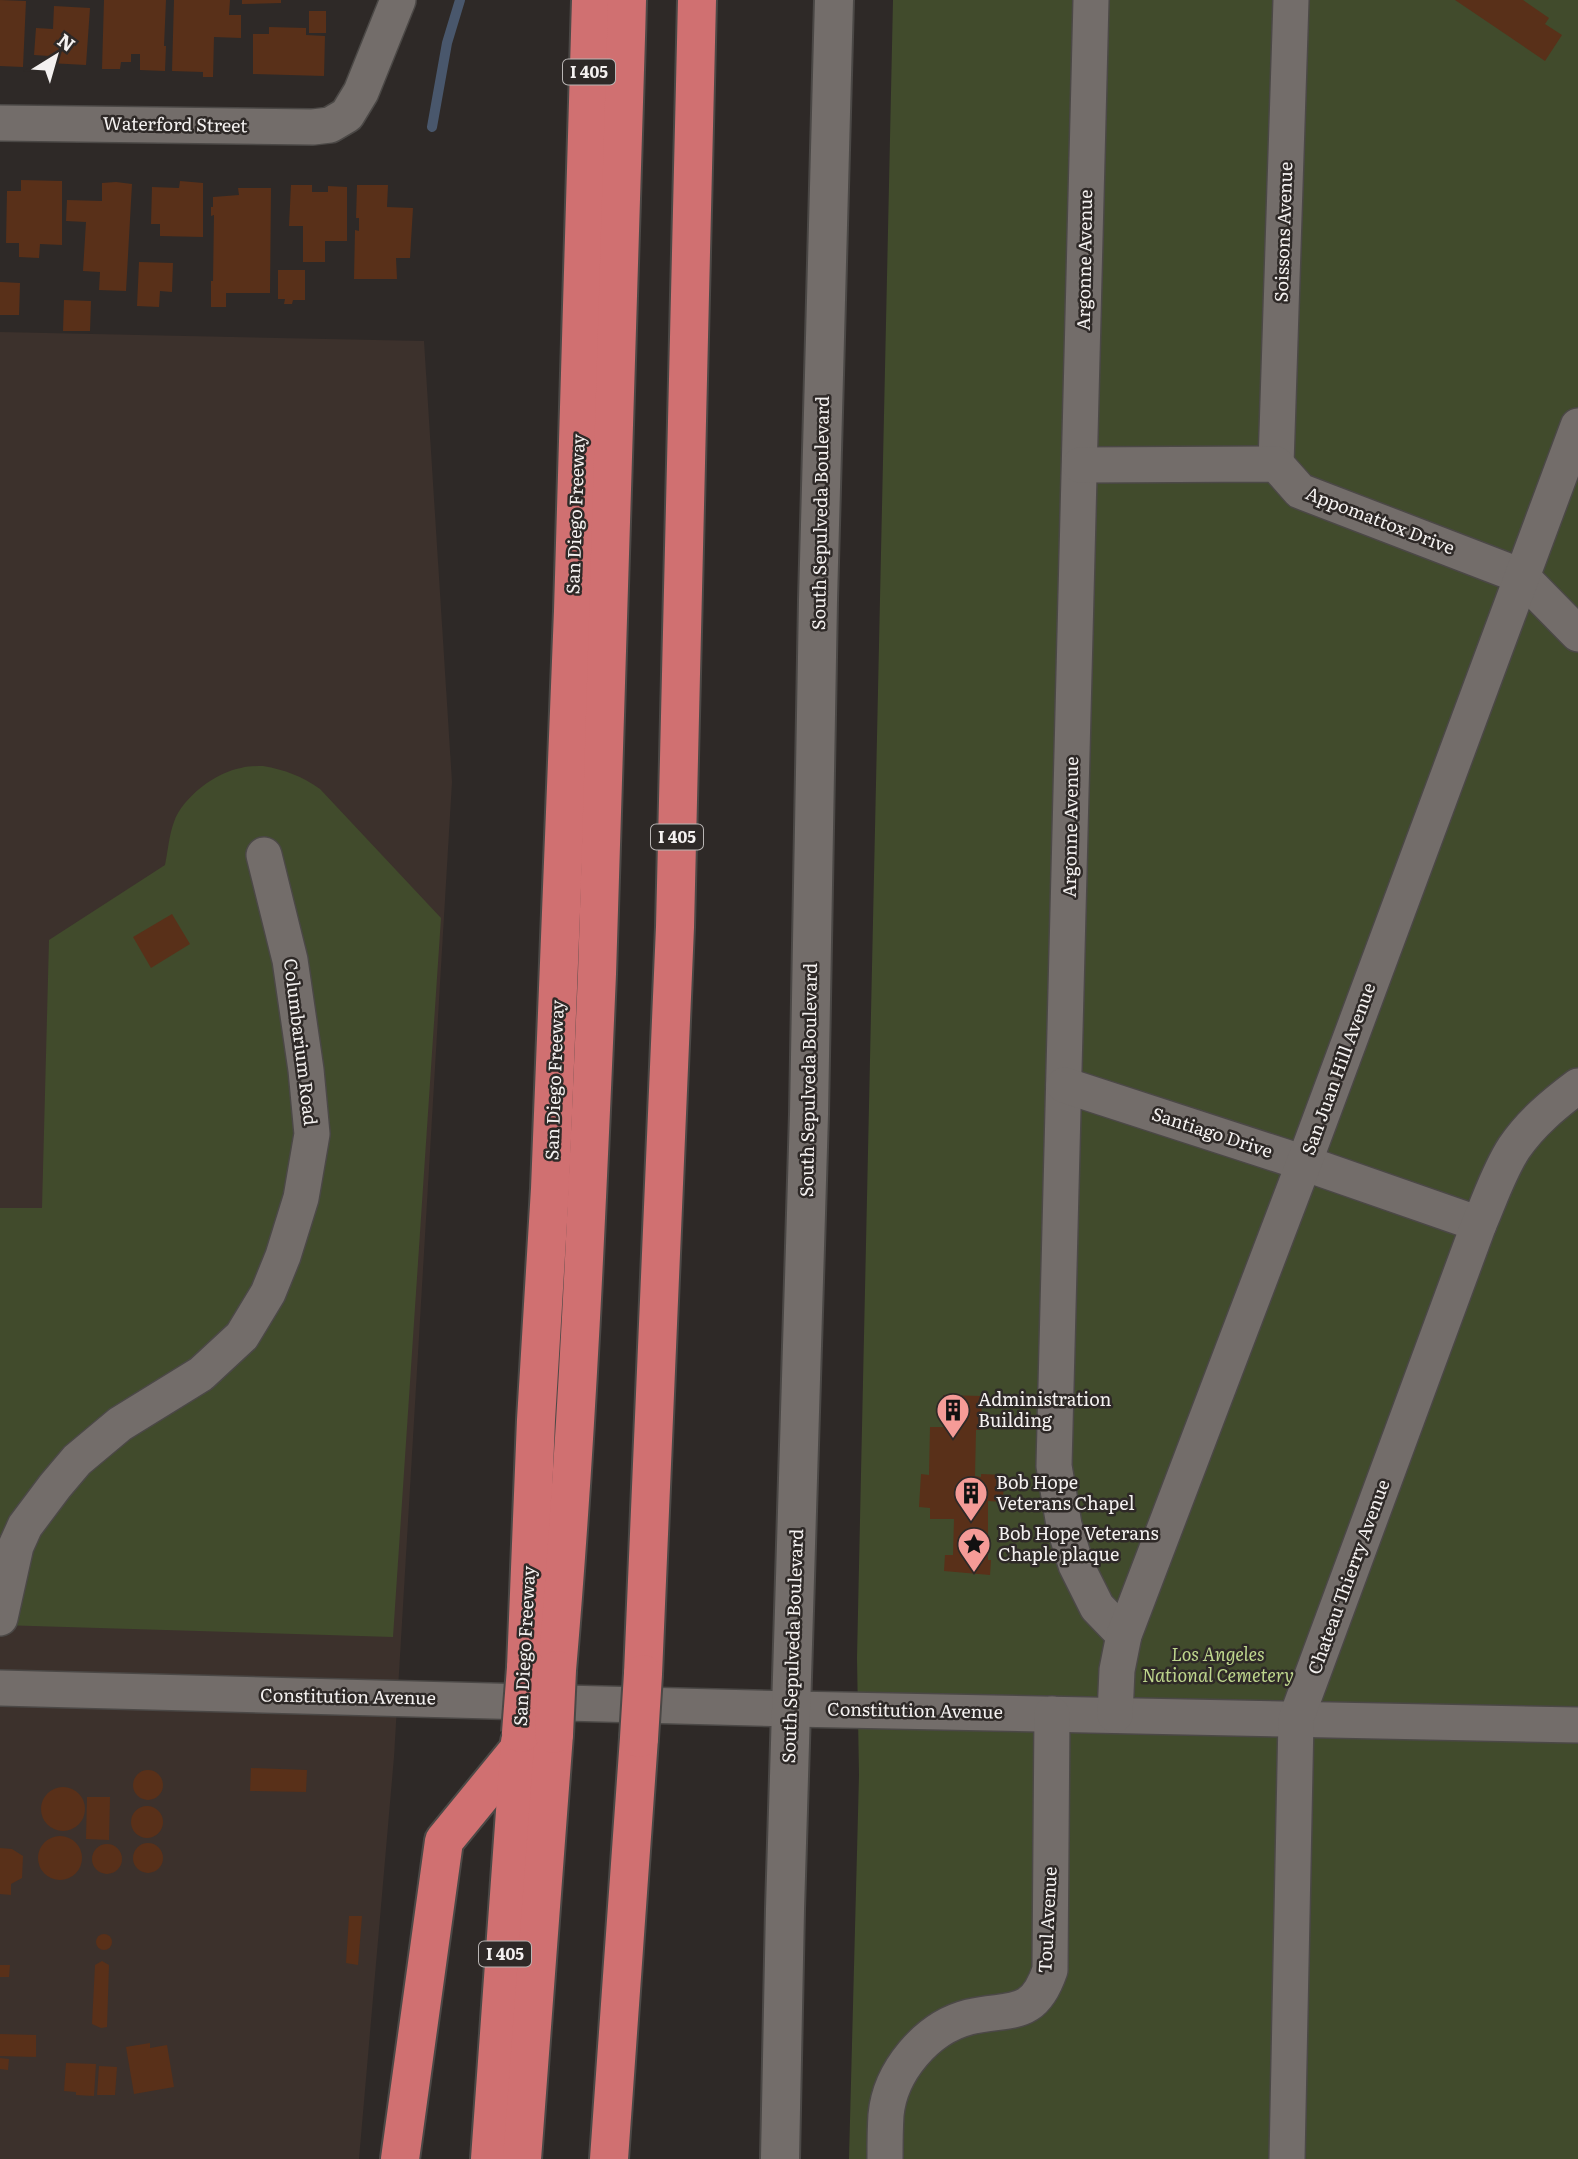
<svg xmlns="http://www.w3.org/2000/svg" width="1578" height="2159" font-family="Literata,serif">
<style>
.built{fill:#3c312c}
.green{fill:#414b2c}
.lines{fill:none;stroke-linecap:round;stroke-linejoin:round}
.stream{stroke:#49576c;stroke-width:10}
.building{fill:#593019}
.minor-casing{stroke:#4b4846;stroke-width:38}
.secondary-casing{stroke:#4b4846;stroke-width:42}
.motorway-casing{stroke:#4b4846;stroke-width:42}
.minor{stroke:#736d6a;stroke-width:35}
.secondary{stroke:#736d6a;stroke-width:38}
.motorway{stroke:#d07071;stroke-width:38}
.motorway-bridge-casing{stroke:#4b4846;stroke-width:42;stroke-linecap:butt}
.motorway-bridge{stroke:#d07071;stroke-width:38}
.labels{text-anchor:middle;stroke-width:5;stroke-linejoin:round;paint-order:stroke}
.shield{fill:#2e2927;stroke:#b9b5b4;stroke-width:2}
.shield-label{font-size:16px;font-weight:bold;fill:#f4f1f0}
.street-label{font-size:18px;fill:#f4f1f0;stroke:#2e2927}
.poi-label{font-size:18px;fill:#f4f1f0;stroke:#2e2927;text-anchor:start}
.park-label{font-size:18px;font-style:italic;fill:#bed68d;stroke:#2e2927}
</style>
<rect width="100%" height="100%" fill="#2e2927"/>
<path class="built" d="M 0,332 L 424,341 L 452,782 L 394,1757 L 359,2159 L 0,2159 Z"/>
<g class="green">
<path d="M 893,0 L 1578,0 L 1578,2159 L 849,2159 L 859,1775 L 857,1658 Z"/>
<path d="M 263,766 C 285,770 302,776 320,789 L 441,918 L 393,1637 L 0,1625 L 0,1208 L 42,1208 L 49,940 L 165,865 C 168,851 169,835 174,822 C 182,798 216,772 241,768 C 248,766 256,766 263,766 Z"/>
</g>
<g class="lines">
<path class="stream" d="M 432,127 L 447,43 L 460,0"/>
</g>
<g class="building">
<path d="M 0,0 L 26,1 L 23,67 L 0,66 Z"/>
<path d="M 104,0 L 166,0 L 164,46 L 166,46 L 165,71 L 140,70 L 140,54 L 131,54 L 131,62 L 121,62 L 120,69 L 102,69 Z"/>
<path d="M 174,0 L 230,0 L 229,15 L 241,15 L 241,38 L 214,37 L 213,77 L 203,77 L 203,72 L 172,71 Z"/>
<path d="M 242,0 L 281,0 L 281,3 L 242,4 Z"/>
<path d="M 1455,0 L 1523,0 L 1549,18 L 1545,24 L 1562,35 L 1545,61 Z"/>
<path d="M 54,6 L 90,8 L 86,65 L 49,63 L 49,56 L 34,55 L 36,28 L 53,29 Z"/>
<rect x="309" y="11" width="17" height="22"/>
<path d="M 269,27 L 306,28 L 306,35 L 325,36 L 324,76 L 253,74 L 253,34 L 269,34 Z"/>
<path d="M 21,180 L 62,181 L 62,245 L 40,244 L 39,258 L 19,257 L 19,243 L 6,243 L 7,191 L 21,191 Z"/>
<path d="M 180,181 L 203,183 L 203,237 L 160,236 L 160,224 L 151,224 L 152,187 L 179,188 Z"/>
<path d="M 116,182 L 132,184 L 126,291 L 99,290 L 100,272 L 83,271 L 86,222 L 66,221 L 67,200 L 102,201 L 102,183 Z"/>
<path d="M 291,185 L 312,185 L 312,192 L 328,192 L 328,186 L 347,187 L 347,241 L 325,241 L 325,262 L 303,262 L 303,226 L 289,226 Z"/>
<path d="M 357,185 L 388,185 L 387,207 L 413,208 L 410,258 L 396,258 L 397,279 L 354,279 L 355,230 L 359,231 L 359,218 L 356,218 Z"/>
<path d="M 238,188 L 271,188 L 270,293 L 226,293 L 226,307 L 211,307 L 211,281 L 213,281 L 214,215 L 211,216 L 211,207 L 213,207 L 213,197 L 239,195 Z"/>
<path d="M 139,262 L 173,263 L 172,292 L 160,291 L 159,307 L 137,306 Z"/>
<path d="M 278,270 L 305,270 L 305,300 L 293,300 L 292,304 L 284,304 L 285,299 L 278,299 Z"/>
<path d="M 0,282 L 20,283 L 19,315 L 0,315 Z"/>
<path d="M 64,300 L 91,301 L 90,331 L 63,331 Z"/>
<path d="M 172,914 L 190,944 L 151,968 L 133,937 Z"/>
<path d="M 943,1395 L 982,1396 L 981,1430 L 976,1430 L 975,1476 L 981,1477 L 981,1474 L 1004,1475 L 1003,1502 L 988,1501 L 988,1560 L 991,1560 L 990,1575 L 944,1571 L 945,1555 L 953,1555 L 954,1519 L 930,1519 L 930,1508 L 919,1507 L 921,1474 L 929,1475 L 930,1427 L 943,1427 Z"/>
<path d="M 251,1768 L 307,1770 L 306,1792 L 250,1791 Z"/>
<circle cx="148" cy="1785" r="15"/>
<circle cx="63" cy="1809" r="22"/>
<path d="M 87,1797 L 110,1797 L 109,1840 L 86,1839 Z"/>
<circle cx="147" cy="1822" r="16"/>
<circle cx="60" cy="1858" r="22"/>
<circle cx="148" cy="1858" r="15"/>
<circle cx="107" cy="1859" r="15"/>
<path d="M 0,1848 L 12,1849 L 23,1856 L 22,1878 L 11,1884 L 11,1895 L 0,1894 Z"/>
<path d="M 349,1916 L 362,1916 L 358,1965 L 346,1963 Z"/>
<circle cx="104" cy="1942" r="8"/>
<path d="M 102,1961 L 109,1965 L 107,2027 L 101,2028 L 92,2024 L 95,1965 Z"/>
<path d="M 0,1965 L 10,1965 L 9,1977 L 0,1977 Z"/>
<path d="M 0,2034 L 36,2035 L 36,2057 L 0,2056 Z"/>
<path d="M 150,2043 L 150,2048 L 167,2045 L 174,2087 L 134,2094 L 126,2047 Z"/>
<path d="M 0,2058 L 9,2059 L 8,2070 L 0,2069 Z"/>
<path d="M 66,2063 L 96,2064 L 94,2096 L 76,2095 L 76,2092 L 64,2091 Z"/>
<path d="M 99,2066 L 117,2067 L 115,2095 L 97,2095 Z"/>
</g>
<g class="lines">
<defs>
<g id="minor">
<path d="M 1091,0 L 1054,1466 L 1064,1525 L 1076,1565 L 1097,1607 L 1124,1635"/>
<path d="M 0,123 L 313,127 L 330,125 L 347,115 L 361,92 L 398,0"/>
<path d="M 1276,464 L 1291,0"/>
<path d="M 1080,465 L 1276,464 L 1300,491 L 1521,576 L 1578,634"/>
<path d="M 1064,1085 L 1304,1163 L 1479,1224"/>
<path d="M 0,1618 L 16,1546 L 25,1526 L 55,1486 L 77,1460 L 120,1424 L 201,1374 L 242,1336 L 268,1293 L 283,1256 L 301,1198 L 312,1134 L 306,1070 L 290,960 L 264,855"/>
<path d="M 0,1688 L 792,1709 L 1578,1725"/>
<path d="M 1115,1715 L 1117,1670 L 1124,1635 L 1304,1163 L 1578,426"/>
<path d="M 885,2159 C 885,2145 885,2130 886,2115 C 890,2072 926,2028 969,2017 C 1011,2007 1033,2020 1050,1970 L 1052,1714"/>
<path d="M 1287,2159 L 1296,1719 L 1479,1224 C 1490,1199 1499,1171 1514,1148 C 1531,1123 1554,1104 1578,1086"/>
</g>
<path id="secondary" d="M 780,2159 L 785,1909 L 809,1114 L 818,600 L 834,0"/>
<g id="motorway">
<path d="M 526,1668 L 536,1420 L 550,1189 L 573,611 L 591,0"/>
<path d="M 557,1670 C 577,1439 587,1206 597,974 C 610,650 619,325 627,0"/>
<path d="M 643,1674 L 675,927 L 697,0"/>
<path d="M 400,2159 L 444,1841 L 520,1748"/>
<path d="M 490,2159 L 520,1742"/>
<path d="M 522,2159 L 554,1734"/>
<path d="M 609,2159 L 639,1738"/>
</g>
</defs>
<use href="#minor" class="minor-casing"/>
<use href="#secondary" class="secondary-casing"/>
<use href="#motorway" class="motorway-casing"/>
<use href="#minor" class="minor"/>
<use href="#secondary" class="secondary"/>
<use href="#motorway" class="motorway"/>
<defs>
<g id="motorway-bridge">
<path d="M 521,1733 L 526,1668"/>
<path d="M 554,1734 L 557,1670"/>
<path d="M 639,1738 L 643,1674"/>
</g>
</defs>
<use href="#motorway-bridge" class="motorway-bridge-casing"/>
<use href="#motorway-bridge" class="motorway-bridge"/>
</g>
<defs>
<symbol id="building-pin" viewBox="-11 -11 22 30"><path d="M0 17L-7.5 6A9.5 9.5 0 1 1 7.5 6Z" fill="#f59b97" stroke="#2e2927"/><path d="M-4-6H4V6H1V3H-1V6H-4ZM-2.5-4.3h1.7v1.8h-1.7ZM.8-4.3h1.7v1.8H.8ZM-2.5-1h1.7V.8h-1.7ZM.8-1h1.7V.8H.8Z" fill="#111"/></symbol>
<symbol id="sight-pin" viewBox="-11 -11 22 30"><path d="M0 17L-7.5 6A9.5 9.5 0 1 1 7.5 6Z" fill="#f59b97" stroke="#2e2927"/><path d="M0-6L1.8-2.2L6-1.7L2.9 1.2L3.7 5.4L0 3.3L-3.7 5.4L-2.9 1.2L-6-1.7L-1.8-2.2Z" fill="#111"/></symbol>
</defs>
<g fill-rule="evenodd">
<use href="#building-pin" x="934" y="1391" width="38" height="52"/>
<use href="#building-pin" x="952" y="1474" width="38" height="52"/>
<use href="#sight-pin" x="955" y="1525" width="38" height="52"/>
</g>
<g class="labels">
<g class="shield">
<rect x="563" y="59.5" width="52" height="25" rx="5"/>
<rect x="651" y="824.5" width="52" height="25" rx="5"/>
<rect x="479" y="1941.5" width="52" height="25" rx="5"/>
</g>
<g class="shield-label">
<text x="589" y="78">I 405</text>
<text x="677" y="843">I 405</text>
<text x="505" y="1960">I 405</text>
</g>
<g class="street-label">
<text transform="translate(175 125) rotate(1)" y="6">Waterford Street</text>
<text transform="translate(1284 232) rotate(-88)" y="6">Soissons Avenue</text>
<text transform="translate(1085 260) rotate(-89)" y="6">Argonne Avenue</text>
<text transform="translate(821 513) rotate(-89)" y="6">South Sepulveda Boulevard</text>
<text transform="translate(576 514) rotate(-88)" y="6">San Diego Freeway</text>
<text transform="translate(1380 521) rotate(21)" y="6">Appomattox Drive</text>
<text transform="translate(1071 827) rotate(-89)" y="6">Argonne Avenue</text>
<text transform="translate(300 1042) rotate(83)" y="6">Columbarium Road</text>
<text transform="translate(1339 1069) rotate(-70)" y="6">San Juan Hill Avenue</text>
<text transform="translate(555 1080) rotate(-88)" y="6">San Diego Freeway</text>
<text transform="translate(809 1080) rotate(-89)" y="6">South Sepulveda Boulevard</text>
<text transform="translate(1212 1133) rotate(18)" y="6">Santiago Drive</text>
<text transform="translate(1349 1577) rotate(-70)" y="6">Chateau Thierry Avenue</text>
<text transform="translate(525 1646) rotate(-87)" y="6">San Diego Freeway</text>
<text transform="translate(793 1646) rotate(-88)" y="6">South Sepulveda Boulevard</text>
<text transform="translate(348 1697) rotate(1)" y="6">Constitution Avenue</text>
<text transform="translate(915 1711) rotate(1)" y="6">Constitution Avenue</text>
<text transform="translate(1048 1920) rotate(-87)" y="6">Toul Avenue</text>
</g>
<g class="poi-label">
<text x="978" y="1406">Administration<tspan x="978" dy="21">Building</tspan></text>
<text x="996" y="1489">Bob Hope<tspan x="996" dy="21">Veterans Chapel</tspan></text>
<text x="998" y="1540">Bob Hope Veterans<tspan x="998" dy="21">Chaple plaque</tspan></text>
</g>
<g class="park-label">
<text x="1218" y="1661">Los Angeles<tspan x="1218" dy="21">National Cemetery</tspan></text>
</g>
</g>
<g transform="translate(56 56) rotate(37)" stroke="#2e2927" stroke-width="5" paint-order="stroke">
<path d="M0-5L12 26L0 18L-12 26Z" fill="#f4f1f0"/>
<text y="-10" font-size="19" font-weight="bold" text-anchor="middle" fill="#f4f1f0">N</text>
</g>
</svg>
